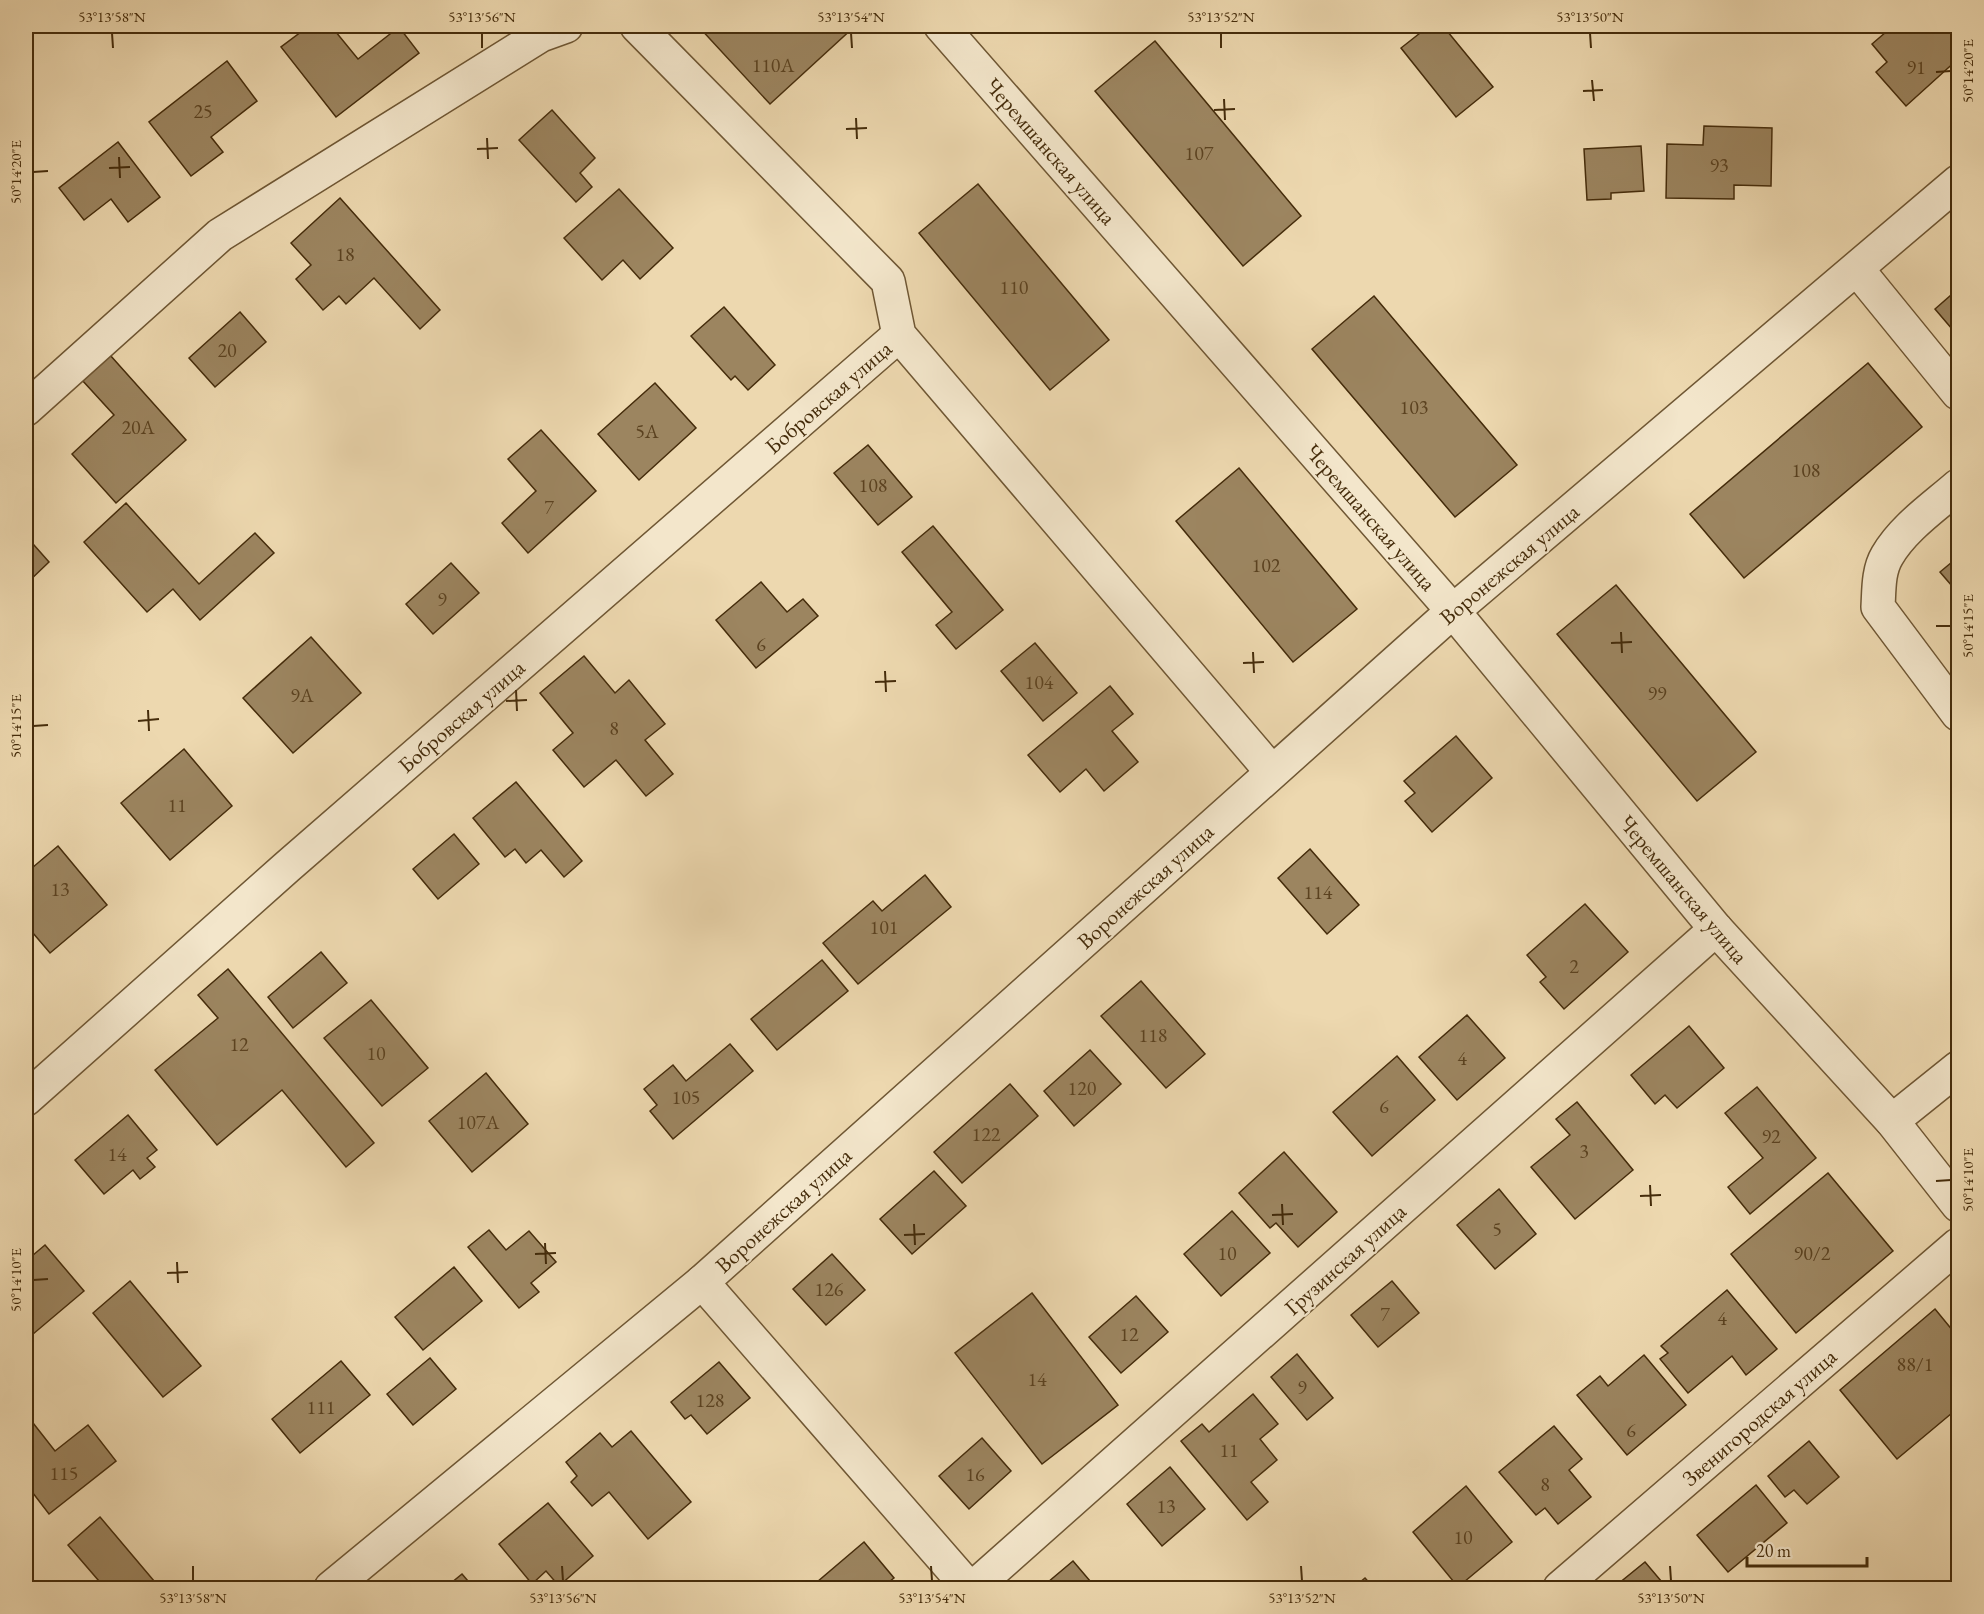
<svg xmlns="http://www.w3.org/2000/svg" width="1984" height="1614" font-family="'EB Garamond',serif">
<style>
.building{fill:#9c8560;stroke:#452c0b;stroke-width:1.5}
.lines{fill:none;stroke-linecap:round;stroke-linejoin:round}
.minor-casing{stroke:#6f5734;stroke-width:36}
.minor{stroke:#f3e6cb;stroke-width:33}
.ticks{fill:none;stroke:#452c0b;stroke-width:2}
.labels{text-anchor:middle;stroke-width:4.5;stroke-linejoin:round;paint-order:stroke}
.number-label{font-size:20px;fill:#5b4220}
.street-label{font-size:22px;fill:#452c0b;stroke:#f3e6cb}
.neatline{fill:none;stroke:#452c0b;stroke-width:2}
.ticks-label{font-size:15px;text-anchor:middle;fill:#452c0b}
</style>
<rect width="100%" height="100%" fill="#edd8af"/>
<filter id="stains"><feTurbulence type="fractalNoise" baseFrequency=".00333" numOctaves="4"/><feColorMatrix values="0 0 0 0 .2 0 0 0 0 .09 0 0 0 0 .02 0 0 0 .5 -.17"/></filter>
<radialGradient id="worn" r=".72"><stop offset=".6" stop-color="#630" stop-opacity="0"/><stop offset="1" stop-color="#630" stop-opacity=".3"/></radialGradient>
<g class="building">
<path d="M 309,26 L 331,26 L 358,59 L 399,27 L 419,53 L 336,117 L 281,47 Z"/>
<path d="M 698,26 L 855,26 L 770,104 Z"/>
<path d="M 1429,26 L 1443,26 L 1493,87 L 1456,117 L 1401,48 Z"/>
<path d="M 1893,26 L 1958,26 L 1958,59 L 1906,106 L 1876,72 L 1887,62 L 1872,44 Z"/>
<path d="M 1155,41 L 1301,216 L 1243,266 L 1095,91 Z"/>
<path d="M 227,61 L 257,101 L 211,137 L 223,152 L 191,176 L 149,122 Z"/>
<path d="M 552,110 L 595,158 L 580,173 L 592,187 L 576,202 L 519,140 Z"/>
<path d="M 1704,126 L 1772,128 L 1771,186 L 1734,185 L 1734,199 L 1666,198 L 1667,144 L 1703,145 Z"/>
<path d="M 118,142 L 160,197 L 128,222 L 111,199 L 84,220 L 59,188 Z"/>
<path d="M 1641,146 L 1644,191 L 1611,193 L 1611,199 L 1587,200 L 1584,149 Z"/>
<path d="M 978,184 L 1109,340 L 1050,390 L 919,233 Z"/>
<path d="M 619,189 L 673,248 L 640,279 L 623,260 L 602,280 L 564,238 Z"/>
<path d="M 340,198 L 440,310 L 420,329 L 374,278 L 346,304 L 339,296 L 323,310 L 296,279 L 311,265 L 291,243 Z"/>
<path d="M 1958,289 L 1958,336 L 1935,309 Z"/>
<path d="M 1374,296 L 1517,465 L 1455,517 L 1312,349 Z"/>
<path d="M 724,307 L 775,365 L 748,390 L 735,376 L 731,380 L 691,336 Z"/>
<path d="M 240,312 L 266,342 L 215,387 L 189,358 Z"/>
<path d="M 110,355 L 186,440 L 116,503 L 72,454 L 114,415 L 82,380 Z"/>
<path d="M 1868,363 L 1922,427 L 1744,578 L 1690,514 Z"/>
<path d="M 655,383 L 696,428 L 639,480 L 598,434 Z"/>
<path d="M 541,430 L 596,491 L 528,553 L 502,523 L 536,491 L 508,459 Z"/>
<path d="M 868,445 L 912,497 L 878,525 L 834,473 Z"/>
<path d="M 1239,468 L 1357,609 L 1293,662 L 1176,521 Z"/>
<path d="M 126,503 L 199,584 L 255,533 L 274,553 L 200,620 L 173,589 L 147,612 L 84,542 Z"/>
<path d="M 933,526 L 1003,610 L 956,649 L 936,625 L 952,612 L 902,552 Z"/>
<path d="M 26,536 L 49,562 L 26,584 Z"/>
<path d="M 1958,557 L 1958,593 L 1940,572 Z"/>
<path d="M 451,563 L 479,593 L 433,634 L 406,604 Z"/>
<path d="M 761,582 L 787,612 L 803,599 L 818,616 L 756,668 L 716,620 Z"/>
<path d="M 1616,585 L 1756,752 L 1697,801 L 1557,634 Z"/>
<path d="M 311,637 L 361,693 L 293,753 L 243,698 Z"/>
<path d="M 1035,643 L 1077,693 L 1043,721 L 1001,671 Z"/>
<path d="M 584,656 L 615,693 L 629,680 L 665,724 L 645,740 L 673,774 L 646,796 L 616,760 L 584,787 L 553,750 L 573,733 L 540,693 Z"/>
<path d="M 1110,686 L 1133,714 L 1112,731 L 1138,762 L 1104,791 L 1086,769 L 1060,792 L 1028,755 Z"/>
<path d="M 1456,736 L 1492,778 L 1432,832 L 1405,801 L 1415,793 L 1404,781 Z"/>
<path d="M 184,749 L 232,806 L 170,860 L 121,803 Z"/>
<path d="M 516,782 L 582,861 L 564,877 L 541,850 L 526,863 L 515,849 L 505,857 L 473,818 Z"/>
<path d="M 454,834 L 479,864 L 438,899 L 413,869 Z"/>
<path d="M 58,846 L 107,905 L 50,953 L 27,926 L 33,920 L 26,911 L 26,873 Z"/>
<path d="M 1310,849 L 1359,905 L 1327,934 L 1278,878 Z"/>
<path d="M 925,875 L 951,907 L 858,984 L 823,943 L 873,901 L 882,911 Z"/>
<path d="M 1585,904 L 1628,952 L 1564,1009 L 1540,982 L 1546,977 L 1527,955 Z"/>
<path d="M 321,952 L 347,983 L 293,1028 L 268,997 Z"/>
<path d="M 822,960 L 848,991 L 777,1050 L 751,1019 Z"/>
<path d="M 228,969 L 374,1143 L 346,1167 L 282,1090 L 217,1145 L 155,1070 L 218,1018 L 198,995 Z"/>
<path d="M 1141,981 L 1205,1054 L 1166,1088 L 1101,1016 Z"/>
<path d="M 371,1000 L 428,1068 L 382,1106 L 324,1038 Z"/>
<path d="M 1467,1015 L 1505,1058 L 1457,1100 L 1419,1057 Z"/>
<path d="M 1689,1026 L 1724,1068 L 1677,1108 L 1665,1095 L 1655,1104 L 1631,1075 Z"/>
<path d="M 730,1044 L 753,1071 L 673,1139 L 650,1111 L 657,1105 L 644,1089 L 673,1065 L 686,1081 Z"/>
<path d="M 1090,1050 L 1121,1084 L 1074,1126 L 1044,1091 Z"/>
<path d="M 1397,1056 L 1435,1100 L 1372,1156 L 1333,1112 Z"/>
<path d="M 486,1073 L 528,1124 L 472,1172 L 429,1121 Z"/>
<path d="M 1010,1084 L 1038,1116 L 962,1183 L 934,1152 Z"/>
<path d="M 1757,1087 L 1816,1158 L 1750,1214 L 1728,1187 L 1763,1158 L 1725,1113 Z"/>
<path d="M 1577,1102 L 1633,1170 L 1575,1219 L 1531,1167 L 1570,1135 L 1556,1119 Z"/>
<path d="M 128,1115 L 157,1150 L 147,1158 L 155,1167 L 140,1179 L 133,1170 L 104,1194 L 75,1160 Z"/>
<path d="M 1284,1152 L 1337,1212 L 1298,1247 L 1276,1223 L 1270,1228 L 1239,1193 Z"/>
<path d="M 934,1171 L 966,1206 L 912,1254 L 880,1219 Z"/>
<path d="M 1828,1173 L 1893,1251 L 1796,1333 L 1731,1254 Z"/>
<path d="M 1499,1189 L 1536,1234 L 1495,1269 L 1457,1225 Z"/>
<path d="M 1232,1211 L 1270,1253 L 1221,1296 L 1184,1254 Z"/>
<path d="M 489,1230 L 506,1250 L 529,1231 L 556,1262 L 531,1283 L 539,1292 L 519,1308 L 468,1247 Z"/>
<path d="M 45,1245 L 84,1291 L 26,1340 L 26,1261 Z"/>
<path d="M 832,1254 L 865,1290 L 826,1325 L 793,1289 Z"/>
<path d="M 454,1267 L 482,1301 L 423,1350 L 395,1317 Z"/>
<path d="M 130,1281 L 201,1366 L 163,1397 L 93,1313 Z"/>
<path d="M 1392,1281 L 1419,1313 L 1378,1347 L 1351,1315 Z"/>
<path d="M 1727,1290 L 1777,1349 L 1746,1375 L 1732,1356 L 1688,1393 L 1660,1359 L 1668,1353 L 1661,1346 Z"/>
<path d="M 1032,1293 L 1118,1405 L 1042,1464 L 955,1353 Z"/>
<path d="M 1136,1296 L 1168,1332 L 1121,1373 L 1089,1337 Z"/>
<path d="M 1935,1309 L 1958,1337 L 1958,1408 L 1897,1459 L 1840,1390 Z"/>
<path d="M 1297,1354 L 1333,1398 L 1307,1420 L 1271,1377 Z"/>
<path d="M 1644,1355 L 1686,1405 L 1627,1455 L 1577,1395 L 1600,1376 L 1608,1386 Z"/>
<path d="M 430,1358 L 456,1389 L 413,1425 L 387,1394 Z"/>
<path d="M 341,1361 L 370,1395 L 300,1453 L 272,1419 Z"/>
<path d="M 719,1362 L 750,1398 L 707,1434 L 691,1415 L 685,1419 L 671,1402 Z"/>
<path d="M 1253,1394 L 1278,1424 L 1260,1439 L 1277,1460 L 1251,1482 L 1268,1502 L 1247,1520 L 1181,1441 L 1202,1424 L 1209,1432 Z"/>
<path d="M 26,1414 L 55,1451 L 88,1425 L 116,1461 L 49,1514 L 26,1484 Z"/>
<path d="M 1554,1426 L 1582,1459 L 1569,1470 L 1591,1497 L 1558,1524 L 1545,1508 L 1536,1515 L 1499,1472 Z"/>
<path d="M 631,1431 L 691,1502 L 648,1539 L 609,1492 L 592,1506 L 571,1482 L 577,1476 L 566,1462 L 600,1433 L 612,1447 Z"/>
<path d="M 982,1438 L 1011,1471 L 969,1509 L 939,1476 Z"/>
<path d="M 1809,1441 L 1839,1477 L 1807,1504 L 1794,1490 L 1785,1497 L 1768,1476 Z"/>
<path d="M 1170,1467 L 1205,1509 L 1162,1546 L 1127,1504 Z"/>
<path d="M 1756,1485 L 1787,1523 L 1728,1572 L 1697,1535 Z"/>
<path d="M 1466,1486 L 1512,1542 L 1458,1587 L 1413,1532 Z"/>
<path d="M 548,1503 L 593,1556 L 559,1586 L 546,1571 L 532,1584 L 499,1544 Z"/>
<path d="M 100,1517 L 160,1588 L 105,1588 L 68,1545 Z"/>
<path d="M 864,1542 L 894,1578 L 881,1588 L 810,1588 Z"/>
<path d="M 1073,1561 L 1096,1588 L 1041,1588 Z"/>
<path d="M 1645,1562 L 1667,1588 L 1613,1588 Z"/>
<path d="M 462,1574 L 474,1588 L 445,1588 Z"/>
<path d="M 1365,1578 L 1374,1588 L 1353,1588 Z"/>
</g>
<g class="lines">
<defs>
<g id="minor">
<path d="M 637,26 L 888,281 L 899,335 L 1272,772"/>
<path d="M 941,26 L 1453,611 L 1716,929 L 1892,1121 L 1958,1205"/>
<path d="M 1857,269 L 1958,393"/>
<path d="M 26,409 L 220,235 L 541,35 L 566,26"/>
<path d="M 1958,486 C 1934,507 1903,528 1887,556 C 1878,571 1879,591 1878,607 L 1958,714"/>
<path d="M 26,1099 L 287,867 L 899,335"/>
<path d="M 1892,1121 L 1958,1068"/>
<path d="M 702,1282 L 969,1588"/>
<path d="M 331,1588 L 702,1282 L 1453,611 L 1958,182"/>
<path d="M 973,1588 L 1716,929"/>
<path d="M 1560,1588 L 1958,1245"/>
</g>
</defs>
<use href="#minor" class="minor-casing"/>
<use href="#minor" class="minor"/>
</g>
<path class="ticks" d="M 112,33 L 113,48M 482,33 L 482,48M 851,33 L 852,48M 1221,33 L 1221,48M 1590,33 L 1591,48M 1936,72 L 1951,71M 1592,80 L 1594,101M 1583,91 L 1603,90M 1224,99 L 1225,120M 1214,110 L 1235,109M 856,118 L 857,139M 846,129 L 867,128M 487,138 L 488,159M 477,149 L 498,148M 119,157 L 120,178M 109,168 L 130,167M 33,172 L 48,171M 1936,626 L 1951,626M 1621,632 L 1622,653M 1611,643 L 1632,642M 1253,652 L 1254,673M 1243,663 L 1264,662M 885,671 L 886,692M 875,682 L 896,681M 516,690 L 517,711M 506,701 L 527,700M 148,710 L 149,731M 138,721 L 159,719M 33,726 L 48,725M 1936,1181 L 1951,1180M 1650,1185 L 1651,1206M 1640,1196 L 1661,1195M 1282,1204 L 1283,1225M 1272,1215 L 1293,1214M 914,1224 L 915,1245M 904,1235 L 925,1234M 545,1243 L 546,1264M 535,1254 L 556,1253M 177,1262 L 178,1283M 167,1273 L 188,1272M 33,1280 L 48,1279M 193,1566 L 193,1581M 562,1566 L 563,1581M 931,1566 L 932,1581M 1301,1566 L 1302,1581M 1670,1566 L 1671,1581"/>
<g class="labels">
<g class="number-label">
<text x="773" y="72">110А</text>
<text x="1916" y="74">91</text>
<text x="203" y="118">25</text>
<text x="1199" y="160">107</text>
<text x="1719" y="172">93</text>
<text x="345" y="261">18</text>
<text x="1014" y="294">110</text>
<text x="227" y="357">20</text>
<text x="1414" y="414">103</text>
<text x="138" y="434">20А</text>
<text x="647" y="438">5А</text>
<text x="1806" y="477">108</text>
<text x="873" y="492">108</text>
<text x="549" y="514">7</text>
<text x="1266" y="572">102</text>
<text x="442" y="606">9</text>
<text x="761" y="651">6</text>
<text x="1039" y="689">104</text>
<text x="1657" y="700">99</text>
<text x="302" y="702">9А</text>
<text x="614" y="735">8</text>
<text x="177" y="812">11</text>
<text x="60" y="896">13</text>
<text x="1318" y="899">114</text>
<text x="884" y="934">101</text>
<text x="1574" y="973">2</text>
<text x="1153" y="1042">118</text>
<text x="239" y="1051">12</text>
<text x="376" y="1060">10</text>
<text x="1462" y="1065">4</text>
<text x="1082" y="1095">120</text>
<text x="686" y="1104">105</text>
<text x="1384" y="1113">6</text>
<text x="478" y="1129">107А</text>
<text x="986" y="1141">122</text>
<text x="1771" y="1143">92</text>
<text x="1584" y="1158">3</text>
<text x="117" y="1161">14</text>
<text x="1497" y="1236">5</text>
<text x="1227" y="1260">10</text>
<text x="1812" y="1260">90/2</text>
<text x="829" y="1296">126</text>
<text x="1385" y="1321">7</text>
<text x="1722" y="1325">4</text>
<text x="1129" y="1341">12</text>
<text x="1915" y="1371">88/1</text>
<text x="1037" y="1386">14</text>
<text x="1302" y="1394">9</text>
<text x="710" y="1407">128</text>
<text x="321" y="1414">111</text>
<text x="1631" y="1437">6</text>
<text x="1229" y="1457">11</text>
<text x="64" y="1480">115</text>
<text x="975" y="1481">16</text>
<text x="1545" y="1491">8</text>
<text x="1166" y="1513">13</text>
<text x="1463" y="1544">10</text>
</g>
<g class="street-label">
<text transform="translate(1051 151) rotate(49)" y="8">Черемшанская улица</text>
<text transform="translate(828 397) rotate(-41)" y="8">Бобровская улица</text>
<text transform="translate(1371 517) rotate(49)" y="8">Черемшанская улица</text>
<text transform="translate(1509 564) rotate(-40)" y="8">Воронежская улица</text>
<text transform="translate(461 716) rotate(-41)" y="8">Бобровская улица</text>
<text transform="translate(1145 886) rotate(-42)" y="8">Воронежская улица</text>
<text transform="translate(1684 889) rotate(50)" y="8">Черемшанская улица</text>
<text transform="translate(783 1210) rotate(-42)" y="8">Воронежская улица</text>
<text transform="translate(1345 1259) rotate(-42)" y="8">Грузинская улица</text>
<text transform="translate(1759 1417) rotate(-41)" y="8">Звенигородская улица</text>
</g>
</g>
<rect width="1984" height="1614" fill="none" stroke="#edd8af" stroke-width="66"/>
<path d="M1747 1557v9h120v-9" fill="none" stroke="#452c0b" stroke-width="3"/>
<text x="1756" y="1557" font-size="18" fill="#452c0b" stroke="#f3e6cb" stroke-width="4.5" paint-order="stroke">20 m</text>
<rect x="33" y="33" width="1918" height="1548" class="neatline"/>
<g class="ticks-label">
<text x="112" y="22">53°13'58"N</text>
<text x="482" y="22">53°13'56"N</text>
<text x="851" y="22">53°13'54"N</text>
<text x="1221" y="22">53°13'52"N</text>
<text x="1590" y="22">53°13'50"N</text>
<text transform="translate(1968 71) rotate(-90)" y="5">50°14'20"E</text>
<text transform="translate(16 172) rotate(-90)" y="5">50°14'20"E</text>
<text transform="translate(1968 626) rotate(-90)" y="5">50°14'15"E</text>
<text transform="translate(16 726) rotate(-90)" y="5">50°14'15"E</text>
<text transform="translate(1968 1180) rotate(-90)" y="5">50°14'10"E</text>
<text transform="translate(16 1280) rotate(-90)" y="5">50°14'10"E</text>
<text x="193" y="1603">53°13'58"N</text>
<text x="563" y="1603">53°13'56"N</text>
<text x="932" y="1603">53°13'54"N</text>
<text x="1302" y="1603">53°13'52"N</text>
<text x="1671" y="1603">53°13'50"N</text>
</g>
<rect width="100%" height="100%" filter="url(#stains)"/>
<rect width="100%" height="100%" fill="url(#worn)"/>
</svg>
